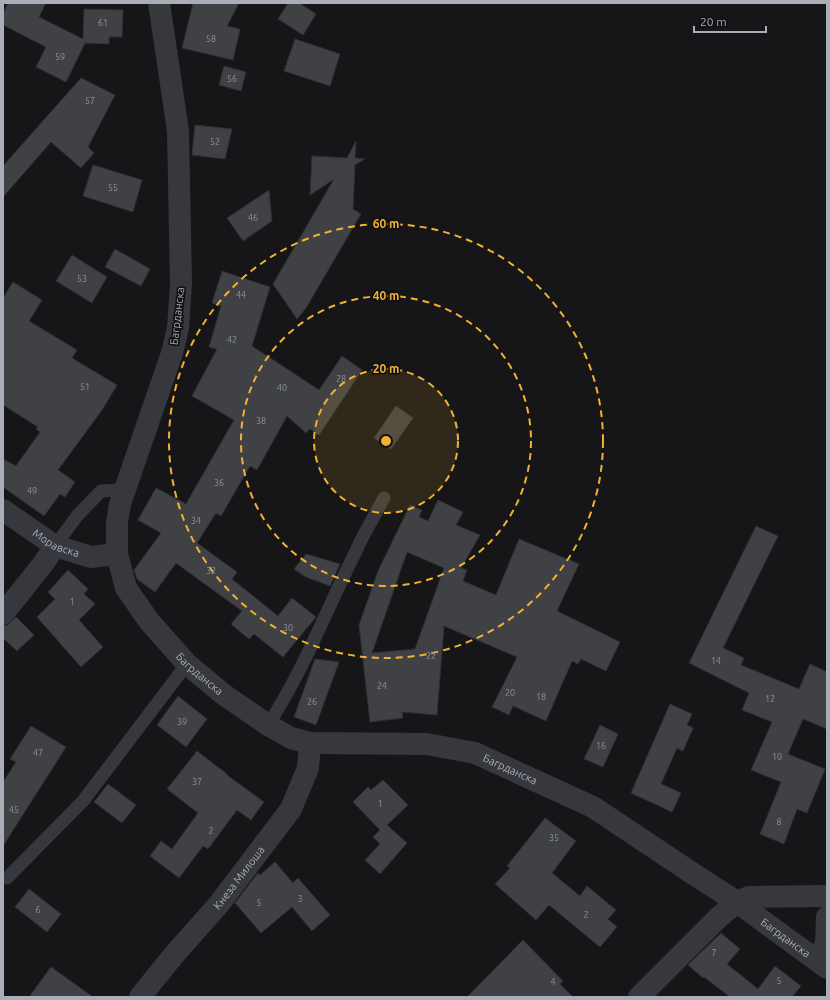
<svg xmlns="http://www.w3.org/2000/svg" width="830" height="1000" font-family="Ubuntu,sans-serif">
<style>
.building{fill:#404145;stroke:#303034;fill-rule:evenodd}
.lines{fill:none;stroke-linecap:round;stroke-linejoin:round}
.service{stroke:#37383d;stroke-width:13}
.minor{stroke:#37383d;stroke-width:22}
.tertiary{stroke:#37383d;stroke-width:22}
.ring{fill:none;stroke:#f2b134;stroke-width:2;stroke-dasharray:7 5}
.labels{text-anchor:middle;stroke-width:3.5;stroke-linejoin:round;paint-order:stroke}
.number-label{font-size:9px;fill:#8e929b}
.street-label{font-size:11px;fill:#a8adb8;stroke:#111113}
.centre{fill:#f2b134;stroke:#111113;stroke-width:2}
.ring-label{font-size:12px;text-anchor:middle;font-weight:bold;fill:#f2b134;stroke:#111113;stroke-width:3.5;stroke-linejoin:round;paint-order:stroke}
</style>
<rect width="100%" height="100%" fill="#161618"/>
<g class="building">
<path d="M 8,3 L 46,3 L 39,17 L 83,39 L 84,9 L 123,10 L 122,37 L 109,37 L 109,44 L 85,43 L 66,82 L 36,67 L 46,47 L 3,25 L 3,14 Z"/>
<path d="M 193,3 L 239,3 L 227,26 L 240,29 L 233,60 L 182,48 Z"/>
<path d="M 288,3 L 299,3 L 316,14 L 303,35 L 278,19 Z"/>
<path d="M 295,39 L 340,54 L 330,86 L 284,71 Z"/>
<path d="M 224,66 L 246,72 L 241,91 L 219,85 Z"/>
<path d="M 81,78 L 115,95 L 88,147 L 94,153 L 81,168 L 51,142 L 3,197 L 3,166 Z"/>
<path d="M 195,125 L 232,129 L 225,159 L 192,155 Z"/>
<path d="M 356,141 L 355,158 L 365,159 L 355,165 L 353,209 L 361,214 L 306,308 L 297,319 L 273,284 L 334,179 L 310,195 L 312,156 L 347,158 Z"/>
<path d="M 93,165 L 142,180 L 133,212 L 83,196 Z"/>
<path d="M 269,190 L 272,221 L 243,241 L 227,218 Z"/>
<path d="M 115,249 L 150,269 L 141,286 L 105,267 Z"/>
<path d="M 72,255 L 107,277 L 92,303 L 56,281 Z"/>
<path d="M 222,271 L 270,287 L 252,346 L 319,390 L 342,356 L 362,370 L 319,435 L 310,429 L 306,433 L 287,416 L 257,470 L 250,466 L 221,516 L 216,513 L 197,543 L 237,572 L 232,579 L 278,616 L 292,598 L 316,617 L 283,657 L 254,634 L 249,639 L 231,624 L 242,611 L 176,563 L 155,592 L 137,579 L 134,570 L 161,533 L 138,520 L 156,488 L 186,504 L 234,420 L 192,396 L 217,349 L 209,347 L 221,306 L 212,303 Z"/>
<path d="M 13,282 L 42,300 L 29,321 L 77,350 L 72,358 L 117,385 L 102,410 L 58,470 L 75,482 L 65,497 L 60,494 L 44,516 L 3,487 L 3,459 L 16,466 L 40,432 L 36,429 L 38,427 L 3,405 L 3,298 Z"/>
<path d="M 396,406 L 413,418 L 391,449 L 374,438 Z"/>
<path d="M 438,500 L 463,512 L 456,525 L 480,535 L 461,568 L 467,570 L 463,581 L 496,595 L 519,539 L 579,564 L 557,611 L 620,642 L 606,671 L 581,659 L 578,664 L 572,661 L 546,721 L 513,706 L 509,715 L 492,707 L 517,657 L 444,626 L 437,715 L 402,712 L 403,718 L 370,722 L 359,625 L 378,571 L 410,505 L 422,510 L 419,517 L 428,521 ZM 407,552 L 444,568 L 415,649 L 372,653 Z"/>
<path d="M 756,526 L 778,536 L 723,648 L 744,658 L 741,665 L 799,689 L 810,664 L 827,672 L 827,729 L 803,719 L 788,754 L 825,769 L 807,813 L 797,809 L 784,844 L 760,834 L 781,782 L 751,770 L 772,722 L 742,710 L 749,693 L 689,663 Z"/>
<path d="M 306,554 L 340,564 L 330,586 L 306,577 L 294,569 Z"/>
<path d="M 68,570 L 88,589 L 84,594 L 95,604 L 79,620 L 103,647 L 81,667 L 37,617 L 55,599 L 48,592 Z"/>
<path d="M 16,617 L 34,635 L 17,651 L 3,638 L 3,626 L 8,625 Z"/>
<path d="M 315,659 L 339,662 L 316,725 L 294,717 Z"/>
<path d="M 178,696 L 207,719 L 186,747 L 157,725 Z"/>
<path d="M 670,704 L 692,714 L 687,725 L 693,728 L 683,751 L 677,748 L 661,784 L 681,793 L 672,812 L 631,793 Z"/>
<path d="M 600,725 L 618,734 L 603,767 L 584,759 Z"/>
<path d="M 31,726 L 66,747 L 3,846 L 3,782 L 16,762 L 10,759 Z"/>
<path d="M 197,751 L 227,774 L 227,775 L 264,802 L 251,820 L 237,810 L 208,849 L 203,846 L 179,878 L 150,856 L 161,841 L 172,849 L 198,813 L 167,789 Z"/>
<path d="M 383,780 L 408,805 L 387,825 L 407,843 L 380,874 L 365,860 L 380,844 L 373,837 L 380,830 L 353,802 L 368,787 L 371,790 Z"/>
<path d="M 108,784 L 136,805 L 122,823 L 94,802 Z"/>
<path d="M 545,818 L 576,841 L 552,873 L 580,896 L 587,886 L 616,910 L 608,919 L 617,927 L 600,947 L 549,905 L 536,920 L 495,884 L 510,868 L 507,866 Z"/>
<path d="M 275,862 L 293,883 L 298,878 L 330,915 L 312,931 L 292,907 L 261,933 L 235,903 L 258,873 L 260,875 Z"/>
<path d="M 29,889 L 61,914 L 47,932 L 15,907 Z"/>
<path d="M 721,933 L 740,949 L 727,964 L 758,989 L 775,966 L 801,986 L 792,997 L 730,997 L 704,977 L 703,978 L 688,965 Z"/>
<path d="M 523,940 L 563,981 L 560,984 L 573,997 L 467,997 Z"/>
<path d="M 51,967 L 93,997 L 29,997 Z"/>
</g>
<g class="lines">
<g class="service">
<path d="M 55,546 L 77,516 L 101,491 L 124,490"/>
<path d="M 268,725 C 304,670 327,608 357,549 C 365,531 375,515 384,498"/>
<path d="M 7,878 L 83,801 L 187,664"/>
</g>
<g class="minor">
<path id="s1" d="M 3,510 L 55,546 L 91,557 L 117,554"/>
<path d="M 3,614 L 43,564 L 55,546"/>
<path d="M 816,960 L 826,944 L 827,917"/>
<path id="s2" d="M 140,997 L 173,956 L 219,904 L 291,809 L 308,768 L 310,743"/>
<path d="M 639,997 L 719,917 L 737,902 L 749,897 L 827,896"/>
</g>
<path class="tertiary" id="s3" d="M 159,3 L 178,131 L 181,283 L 178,328 L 172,353 L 120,504 L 117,522 L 117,554 L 126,588 L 149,621 L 187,664 L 223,694 L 268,725 L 291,738 L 310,743 L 427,744 L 475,753 L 593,807 L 698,877 L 737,902 L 827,968"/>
</g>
<circle cx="386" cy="441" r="72" fill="#f2b134" fill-opacity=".12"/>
<g class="ring">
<circle cx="386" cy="441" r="72"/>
<circle cx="386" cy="441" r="145"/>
<circle cx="386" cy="441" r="217"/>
</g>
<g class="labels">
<g class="number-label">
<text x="103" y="26">61</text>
<text x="211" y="42">58</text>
<text x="60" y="60">59</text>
<text x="232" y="82">56</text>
<text x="90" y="104">57</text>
<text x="215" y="145">52</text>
<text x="113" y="191">55</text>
<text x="253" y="221">46</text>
<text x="82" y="282">53</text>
<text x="241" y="298">44</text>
<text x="232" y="343">42</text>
<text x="341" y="382">28</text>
<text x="85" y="390">51</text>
<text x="282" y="391">40</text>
<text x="261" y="424">38</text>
<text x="219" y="486">36</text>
<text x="32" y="494">49</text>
<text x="196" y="524">34</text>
<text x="211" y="574">32</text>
<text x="72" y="605">1</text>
<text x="288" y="631">30</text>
<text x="431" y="659">22</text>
<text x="716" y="664">14</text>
<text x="382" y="689">24</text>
<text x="510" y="696">20</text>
<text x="541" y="700">18</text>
<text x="770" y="702">12</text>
<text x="312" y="705">26</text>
<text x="182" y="725">39</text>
<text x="601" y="749">16</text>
<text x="38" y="756">47</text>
<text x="777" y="760">10</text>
<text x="197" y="785">37</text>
<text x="380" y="807">1</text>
<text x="14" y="813">45</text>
<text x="779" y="825">8</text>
<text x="211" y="834">2</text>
<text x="554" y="841">35</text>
<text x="300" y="902">3</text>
<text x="259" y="906">5</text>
<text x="38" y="913">6</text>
<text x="586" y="918">2</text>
<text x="714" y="956">7</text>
<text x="779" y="984">5</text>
<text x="553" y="985">4</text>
</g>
<g class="street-label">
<text transform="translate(177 316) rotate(-83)" y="4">Багрданска</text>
<text dy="4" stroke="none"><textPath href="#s1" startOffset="63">Моравска</textPath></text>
<text dy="4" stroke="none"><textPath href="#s3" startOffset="711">Багрданска</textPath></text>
<text dy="4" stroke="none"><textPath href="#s3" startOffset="1047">Багрданска</textPath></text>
<text dy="4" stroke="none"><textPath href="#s2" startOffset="155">Кнеза Милоша</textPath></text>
<text dy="4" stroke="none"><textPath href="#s3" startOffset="1371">Багрданска</textPath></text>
</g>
</g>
<circle cx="386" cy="441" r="6" class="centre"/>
<g class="ring-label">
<text x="386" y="228">60 m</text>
<text x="386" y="300">40 m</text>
<text x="386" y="373">20 m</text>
</g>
<rect width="830" height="1000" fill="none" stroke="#a8adb8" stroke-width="8"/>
<path d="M694 26v6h72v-6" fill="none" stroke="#a8adb8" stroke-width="2"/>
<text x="700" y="26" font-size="12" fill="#a8adb8" stroke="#111113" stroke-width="3" paint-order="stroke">20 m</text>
</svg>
